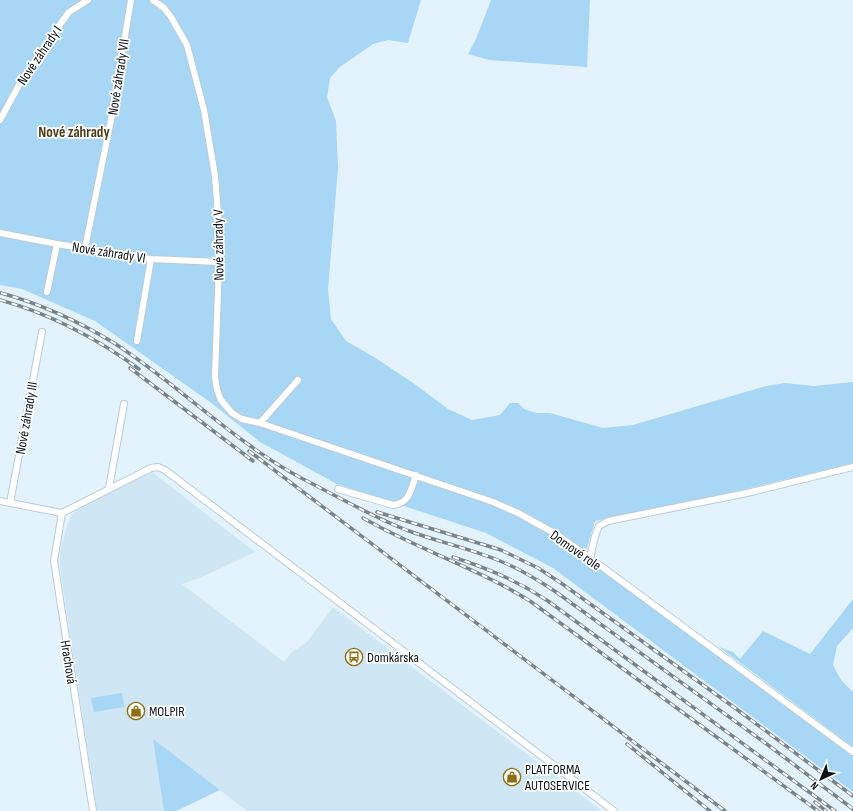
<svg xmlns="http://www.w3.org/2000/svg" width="853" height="811" font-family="'Sofia Sans Condensed',sans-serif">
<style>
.built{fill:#cfe6f5}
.green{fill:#a8d7f6}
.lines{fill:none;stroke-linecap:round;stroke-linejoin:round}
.minor-casing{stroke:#bbcbd6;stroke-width:8}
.minor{stroke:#fff;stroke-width:6}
.rail-casing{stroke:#78838a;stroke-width:3.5}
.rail{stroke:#fff;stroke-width:2;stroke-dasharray:6;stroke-linecap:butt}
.labels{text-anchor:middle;stroke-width:3.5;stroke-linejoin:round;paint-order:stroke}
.street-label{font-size:14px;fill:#0b1114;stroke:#fff}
.poi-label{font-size:14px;fill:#0b1114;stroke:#fff;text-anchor:start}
.neighbourhood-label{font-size:15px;font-weight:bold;fill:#4d3d16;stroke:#fff}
</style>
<rect width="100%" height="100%" fill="#e3f3fe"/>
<path class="built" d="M 152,472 L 255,552 L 202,577 L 182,584 L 284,662 L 291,653 L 307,642 L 333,607 L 602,811 L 245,811 L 246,810 L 154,740 L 164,811 L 97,811 L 60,569 L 60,551 L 68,523 L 71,516 L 76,511 L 114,490 Z"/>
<g class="green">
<path d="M 0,0 L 421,0 L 408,43 L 388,40 L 373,44 L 340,67 L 330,78 L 327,97 L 336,121 L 338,168 L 328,290 L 331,319 L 346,341 L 374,357 L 416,385 L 448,409 L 472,420 L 500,415 L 510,403 L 518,403 L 524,409 L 536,413 L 550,413 L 603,428 L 633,425 L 766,386 L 785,383 L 814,386 L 853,382 L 853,463 L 684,504 L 595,521 L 584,558 L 853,754 L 853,792 L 553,568 L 486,533 L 337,484 L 260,442 L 210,402 L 95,321 L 22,289 L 0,285 Z"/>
<path d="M 491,0 L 590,0 L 587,67 L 489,60 L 468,54 L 476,39 Z"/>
<path d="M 853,599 L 853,628 L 837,646 L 833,665 L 841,680 L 853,692 L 853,747 L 719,647 L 733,652 L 740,659 L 763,631 L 810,654 Z"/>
<path d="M 122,693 L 124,707 L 94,712 L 91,698 Z"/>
<path d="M 153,739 L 220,790 L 176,811 L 164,811 Z"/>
</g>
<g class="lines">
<defs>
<g id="minor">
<path d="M 153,0 L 164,8 L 171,17 L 187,45 L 204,110 L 215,176 L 218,215 L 219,262 L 215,377 L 217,390 L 221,400 L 232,413 L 242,419 L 260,423 L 493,502 L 518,513 L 556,534 L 590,558 L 853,752"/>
<path d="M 0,120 L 19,85 L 61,23 L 69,12 L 88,0"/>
<path d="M 0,233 L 57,244 L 151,259 L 219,262"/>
<path d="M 85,248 L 111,120 L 131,0"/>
<path d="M 47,292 L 57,244"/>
<path d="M 137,341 L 151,259"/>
<path d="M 260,423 L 298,380"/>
<path d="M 109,488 L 124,404"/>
<path d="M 338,489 L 393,505 C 410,503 411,489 416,475"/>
<path d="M 0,501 L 62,513"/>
<path d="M 10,503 L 42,332"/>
<path d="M 62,513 L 151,468 L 158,467 L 165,470 L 614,811"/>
<path d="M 62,513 L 54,561 L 93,811"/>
<path d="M 590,558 L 595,536 L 599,526 L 608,521 L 747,493 L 853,467"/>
</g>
</defs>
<use href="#minor" class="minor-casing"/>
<use href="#minor" class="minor"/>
<defs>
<g id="rail">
<path d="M 1,293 C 41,304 78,321 114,343 C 179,385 235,443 303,479 C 337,496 374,518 409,531 C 439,542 471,549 500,561 C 520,569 538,580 556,592 L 768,745 L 853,809"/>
<path d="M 0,300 C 51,314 96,338 139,369"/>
<path d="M 130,368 L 253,461"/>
<path d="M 249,451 L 725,811"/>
<path d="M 377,512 L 501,550 L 538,568 L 561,583 L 735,708 L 853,796"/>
<path d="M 363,518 C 417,549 477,568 530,601 L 818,811"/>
<path d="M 453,557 C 489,569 516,580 548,601 L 835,811"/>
<path d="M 627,744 L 710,811"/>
<path d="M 815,802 L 826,811"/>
</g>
</defs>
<use href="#rail" class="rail-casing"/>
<use href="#rail" class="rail"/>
</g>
<defs>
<symbol id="bus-ring" viewBox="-11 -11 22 22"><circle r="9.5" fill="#fff" stroke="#8e6e11" stroke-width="1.5"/><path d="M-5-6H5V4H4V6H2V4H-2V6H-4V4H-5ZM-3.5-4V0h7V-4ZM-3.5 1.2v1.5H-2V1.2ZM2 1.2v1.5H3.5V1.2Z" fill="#8e6e11"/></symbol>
<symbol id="shop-ring" viewBox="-11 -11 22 22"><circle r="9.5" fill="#fff" stroke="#8e6e11" stroke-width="1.5"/><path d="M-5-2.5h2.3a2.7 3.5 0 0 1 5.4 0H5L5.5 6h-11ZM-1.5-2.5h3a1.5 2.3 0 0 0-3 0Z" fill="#8e6e11"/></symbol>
</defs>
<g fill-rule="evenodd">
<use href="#bus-ring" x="344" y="647" width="20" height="20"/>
<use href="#shop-ring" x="126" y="701" width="20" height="20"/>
<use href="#shop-ring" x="502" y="767" width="20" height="20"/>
</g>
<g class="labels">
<g class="street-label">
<text transform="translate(39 55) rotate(-56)" y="5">Nové záhrady I</text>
<text transform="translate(118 77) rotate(-81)" y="5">Nové záhrady VII</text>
<text transform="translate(218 245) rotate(-91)" y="5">Nové záhrady V</text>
<text transform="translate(109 252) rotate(9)" y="5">Nové záhrady VI</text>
<text transform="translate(26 418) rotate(-80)" y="5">Nové záhrady III</text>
<text transform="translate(576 550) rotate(35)" y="5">Domové role</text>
<text transform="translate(69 662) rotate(81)" y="5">Hrachová</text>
</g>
<g class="poi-label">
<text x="367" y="662">Domkárska</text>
<text x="149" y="716">MOLPIR</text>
<text x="525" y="774">PLATFORMA<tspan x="525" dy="16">AUTOSERVICE</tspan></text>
</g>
<g class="neighbourhood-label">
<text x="74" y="137">Nové záhrady</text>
</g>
</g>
<g transform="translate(821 779) rotate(224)" stroke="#ffffff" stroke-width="3" paint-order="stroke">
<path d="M0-3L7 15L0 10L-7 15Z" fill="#0b1114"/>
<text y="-6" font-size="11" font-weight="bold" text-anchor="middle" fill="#0b1114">N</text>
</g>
</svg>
